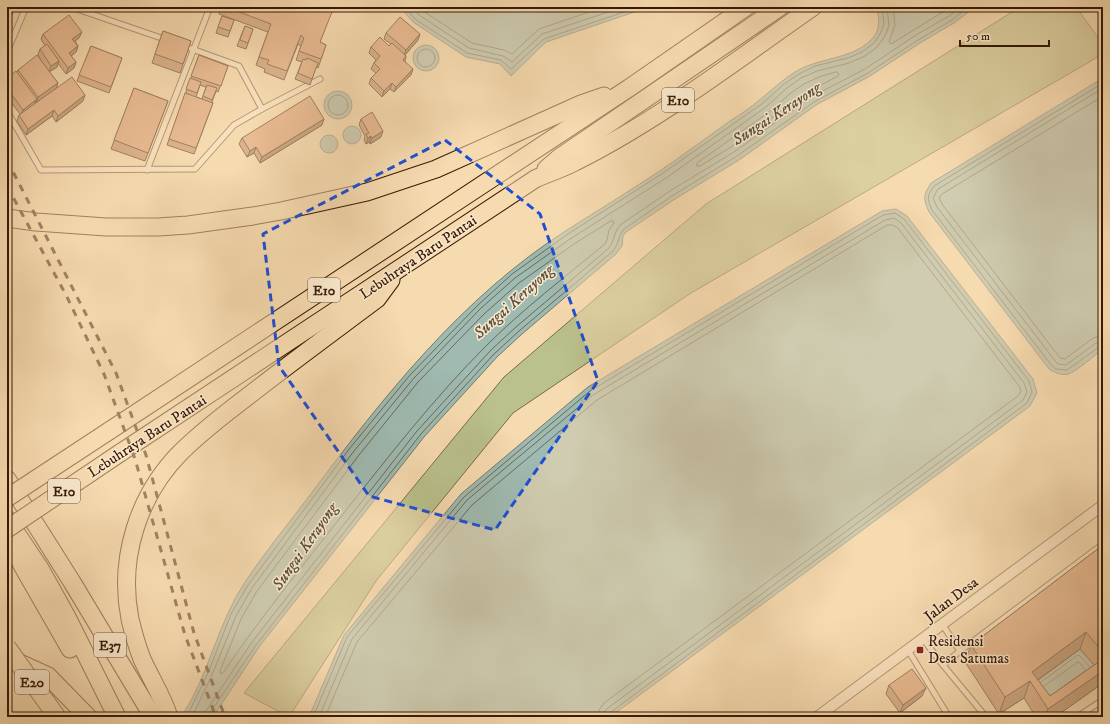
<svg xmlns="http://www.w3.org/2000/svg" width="1110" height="724" font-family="'IM FELL DW Pica',serif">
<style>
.green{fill:#bac18d;stroke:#786c48}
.water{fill:#9ebab1;stroke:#74796c}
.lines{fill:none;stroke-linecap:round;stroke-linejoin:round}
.shore{stroke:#6a695a;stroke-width:1}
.lane-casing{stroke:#66492f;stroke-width:7}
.street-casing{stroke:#66492f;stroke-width:12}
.highway-casing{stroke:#361804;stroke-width:19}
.lane{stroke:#fae8cc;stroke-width:5}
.street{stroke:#fae8cc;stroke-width:10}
.highway{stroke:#f7dbb0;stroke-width:17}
.rail{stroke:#361804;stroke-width:3;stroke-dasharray:7 7;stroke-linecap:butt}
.highway-bridge-casing{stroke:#361804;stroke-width:19;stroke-linecap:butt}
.highway-bridge{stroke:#f7dbb0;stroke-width:17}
.wall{fill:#bb835f;stroke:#361804;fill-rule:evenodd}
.shaded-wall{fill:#996a4e;stroke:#361804}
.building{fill:#da986f;stroke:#361804;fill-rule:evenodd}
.marked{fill:none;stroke:#1d4ed8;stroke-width:3;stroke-dasharray:8 5;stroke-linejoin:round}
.poi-dot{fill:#8f2418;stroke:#fae8cc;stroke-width:1.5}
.labels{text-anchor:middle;stroke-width:3;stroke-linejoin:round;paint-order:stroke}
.shield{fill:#fae8cc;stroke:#715640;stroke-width:1}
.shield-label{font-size:14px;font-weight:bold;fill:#361804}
.street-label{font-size:15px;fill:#361804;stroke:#fae8cc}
.poi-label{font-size:15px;fill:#361804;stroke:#fae8cc;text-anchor:start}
.water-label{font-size:16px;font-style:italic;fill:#5a5141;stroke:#fae8cc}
</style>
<rect width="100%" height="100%" fill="#f7dbb0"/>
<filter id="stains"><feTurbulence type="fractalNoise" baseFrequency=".005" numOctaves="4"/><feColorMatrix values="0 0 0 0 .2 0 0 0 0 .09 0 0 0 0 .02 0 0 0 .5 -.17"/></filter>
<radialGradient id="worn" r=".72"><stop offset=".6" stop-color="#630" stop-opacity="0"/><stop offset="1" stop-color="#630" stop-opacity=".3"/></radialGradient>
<path class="green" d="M 1020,7 L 1076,7 L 1103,44 L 1103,54 L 691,293 L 513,413 L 376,581 L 289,717 L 244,693 L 504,377 L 706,204 Z"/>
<g class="water">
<path d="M 400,7 L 649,7 L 546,42 L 511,76 L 500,64 L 466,57 L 413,22 Z"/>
<path d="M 877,7 L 975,7 L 954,23 L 920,43 L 870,76 L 816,105 L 739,160 L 675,199 L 626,232 L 623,236 L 622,246 L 616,254 L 522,334 L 497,357 L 424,437 L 259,647 L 213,717 L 181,717 C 209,676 217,624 245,582 C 265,552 288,524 310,495 C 383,397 462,297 567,230 C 597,211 628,192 658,172 C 682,156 706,138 730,121 C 741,114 753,106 763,97 C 774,88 784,79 795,72 C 819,57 851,60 871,40 C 881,30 879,20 877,7 Z"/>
<circle cx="426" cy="58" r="13"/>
<path d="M 1103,78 L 1103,349 C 1095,355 1076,372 1068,374 C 1061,376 1054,372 1049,369 L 929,212 C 923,198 923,196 931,183 Z"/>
<circle cx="338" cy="105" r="14"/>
<circle cx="352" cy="135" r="9"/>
<circle cx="329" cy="144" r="9"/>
<path d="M 896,209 L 907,216 L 1033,379 L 1037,393 L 1030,406 L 610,717 L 309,717 L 344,635 L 461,494 L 588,387 L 882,211 Z"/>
<path d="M 1080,649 L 1095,666 L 1044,713 L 1026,688 Z"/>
</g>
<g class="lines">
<g class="shore">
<path d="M 405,7 L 415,19 L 467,53 L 501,60 L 511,69 L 544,39 L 639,7"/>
<path d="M 412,7 L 419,15 L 469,48 L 503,56 L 512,62 L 542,34 L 623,7"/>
<path d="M 420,7 L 423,11 L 472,43 L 504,50 L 512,54 L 539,29 L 604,7"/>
<path d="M 893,7 L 895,25 L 889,42 L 891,44 L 951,7"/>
<circle cx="426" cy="58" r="9"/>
<path d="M 837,72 L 839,74 L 838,76 L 808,92 L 731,147 L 700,166 L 697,166 L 697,163 L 769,112 L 791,93 L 804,84 L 819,77 Z"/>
<path d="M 1103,83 L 934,186 C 927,196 927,198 932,210 L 1052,366 L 1056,369 L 1067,370 L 1099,347 L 1103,346"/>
<path d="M 1103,88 L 938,189 L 933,198 L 937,207 L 1056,362 L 1058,364 L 1066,365 L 1096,343 L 1103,341"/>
<circle cx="338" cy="105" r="10"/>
<path d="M 1103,96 L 942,194 L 939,198 L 942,204 L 1060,358 L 1065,359 L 1093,338 L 1103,335"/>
<path d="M 611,221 L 613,221 L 614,223 L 609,230 L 607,240 L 605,244 C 565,277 523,309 486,346 C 434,398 389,456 343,514 C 302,567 260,618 223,673 L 221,674 L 220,671 L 241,619 L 257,591 L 359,455 L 418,382 L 484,314 L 519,283 L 574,244 Z"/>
<path d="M 1041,682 L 1078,655 L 1080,656 L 1090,667"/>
<path d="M 1044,686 L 1078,662 L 1080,663 L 1085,670"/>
<path d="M 186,717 L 190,710 L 208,673 L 231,614 L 248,585 L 350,448 L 410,375 L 477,306 L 512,274 L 568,234 L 663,173 L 763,103 L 784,84 L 799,74 L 815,66 L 848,58 L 862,52 L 874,43 L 880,34 L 884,24 L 882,7"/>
<path d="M 192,717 L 212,675 L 236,616 L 252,588 L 354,451 L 414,378 L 480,309 L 515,278 L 570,239 L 666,178 L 766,107 L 787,88 L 801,78 L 817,71 L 849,63 L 865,56 L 877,47 L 885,36 L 889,26 L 887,7"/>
<path d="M 204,717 L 206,711 L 252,642 L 417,431 L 491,350 L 516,327 L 609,248 C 615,240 613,234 620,225 L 670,191 L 734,152 L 811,97 L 865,69 L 916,35 L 949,16 L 960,7"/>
<path d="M 210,717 L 210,713 L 256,645 L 421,434 L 494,354 L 519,331 L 613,251 C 619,243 618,237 624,229 L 672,196 L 737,156 L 814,102 L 868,73 L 918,40 L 952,20 L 968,7"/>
<path d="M 313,717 L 347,637 L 464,497 L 590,391 L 883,215 L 895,213 L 904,219 L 1029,381 L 1032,392 L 1027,403 L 611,712 L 609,717"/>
<path d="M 319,717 L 352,639 L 467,500 L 593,395 L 885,220 L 894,218 L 901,223 L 1024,383 L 1027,392 L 1023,400 L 608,708 L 604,712 L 604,717"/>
<path d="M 325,717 L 357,642 L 472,505 L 597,400 L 887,225 L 892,225 L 897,227 L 1019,386 L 1021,391 L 1018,396 L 604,703 L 599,710 L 598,717"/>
</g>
<defs>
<g id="lane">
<path d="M 76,7 L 77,9 L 167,40"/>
<path d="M 184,46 L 239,66 L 262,109"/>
<path d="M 7,52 L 26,7"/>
<path d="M 7,111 L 41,170 L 195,169 L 234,125 L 262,109 L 320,79"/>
<path d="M 147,170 L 210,7"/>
<path d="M 942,624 L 960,651"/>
<path d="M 923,639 L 943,665"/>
<path d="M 908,650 L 949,717"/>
<path d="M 986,717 L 943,665 L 960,651 L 1103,544"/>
<path d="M 1077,717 L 1103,700"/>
</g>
<path id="street" d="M 817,717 L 1103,505"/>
<g id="highway">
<path d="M 546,169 L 560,157 L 780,7"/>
<path d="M 7,218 L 36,222 L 106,227 L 158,227 L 188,225 L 253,216 L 281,211 L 367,192 L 436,169 L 581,104 L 604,96"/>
<path d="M 109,431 L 629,88 L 746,7"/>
<path d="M 120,453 L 535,179 C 548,173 562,169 575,162 C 659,120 735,61 813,7"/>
<path d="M 7,479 L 72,582 L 153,717"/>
<path d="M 7,519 L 41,570 L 67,617 L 117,717"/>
<path d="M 9,539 L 23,567 L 70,649"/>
<path d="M 13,660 L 48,676 L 88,717"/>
<path d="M 169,717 C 163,697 151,679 142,659 C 137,646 133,632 130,619 C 118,559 138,495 181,452 C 204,429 230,410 256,390 C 296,359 337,329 377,299 L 391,280"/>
</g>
</defs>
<use href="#lane" class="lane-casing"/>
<use href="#street" class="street-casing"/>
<use href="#highway" class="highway-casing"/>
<use href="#lane" class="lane"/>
<use href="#street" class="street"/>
<use href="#highway" class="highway"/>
<g class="rail">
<path d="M 7,160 L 116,373 L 146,455 L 194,633 L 225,717"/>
<path d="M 7,186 L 66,295 L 104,374 L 135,459 L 185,635 L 216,717"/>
</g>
<defs>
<g id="highway-bridge">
<path d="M 7,498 L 109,431"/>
<path d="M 7,529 L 120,453"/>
<path d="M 7,647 L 57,717"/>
</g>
</defs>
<use href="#highway-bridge" class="highway-bridge-casing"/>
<use href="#highway-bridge" class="highway-bridge"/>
</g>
<g class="wall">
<path d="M 221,7 L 333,7 L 320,42 L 326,45 L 318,68 L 316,67 L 310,85 L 295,79 L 302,62 L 296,60 L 301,46 L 298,44 L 284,80 L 264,72 L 265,69 L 256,65 L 268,32 L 219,14 Z"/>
<path d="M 222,16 L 234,20 L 228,37 L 216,33 Z"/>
<path d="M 245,26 L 253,29 L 246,49 L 237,46 Z"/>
<path d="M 163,31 L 191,41 L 180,73 L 152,63 Z"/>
<path d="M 386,33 L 418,40 L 405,55 L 406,56 L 405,61 L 411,75 L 394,92 L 390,89 L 382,97 L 369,84 L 371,78 L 376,73 L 371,69 L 374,63 L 376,60 L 369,53 L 371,47 L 389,46 L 391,44 L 384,39 Z"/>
<path d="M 43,34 L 79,38 L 75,41 L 78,46 L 76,52 L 71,56 L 76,62 L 74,68 L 66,74 L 58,63 L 57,67 L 49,72 L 58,83 L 56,88 L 83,101 L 56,122 L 52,116 L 26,135 L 17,121 L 19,115 L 20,114 L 7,97 L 7,78 L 17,73 L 18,70 L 42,62 L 38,55 L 40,49 L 45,46 L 41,39 Z"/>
<path d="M 91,46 L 122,58 L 109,93 L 77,81 Z"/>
<path d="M 199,55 L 228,66 L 218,92 L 216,91 L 212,102 L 213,103 L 194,154 L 167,145 ZM 200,85 L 206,87 L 202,99 L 196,97 Z"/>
<path d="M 134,88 L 168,101 L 145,161 L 111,149 Z"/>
<path d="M 361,119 L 381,137 L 370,144 L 369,142 L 366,144 L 364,140 L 365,136 L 359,125 Z"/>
<path d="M 322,125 L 260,163 L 254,153 L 247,157 L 239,144 L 242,138 Z"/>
<path d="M 1103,545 L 1103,683 L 1055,717 L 1036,717 L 1024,698 L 999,714 L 965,662 L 971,645 ZM 1080,649 L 1094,665 L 1050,696 L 1038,680 Z"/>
<path d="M 889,685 L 922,696 L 900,713 L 886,694 Z"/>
</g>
<g class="shaded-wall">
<path d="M 82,32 L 79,38 L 70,45 L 72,39 Z"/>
<path d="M 420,34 L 418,40 L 404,56 L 406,50 Z"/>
<path d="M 78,46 L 76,52 L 67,59 L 69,53 Z"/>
<path d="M 59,61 L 57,67 L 49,72 L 51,66 Z"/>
<path d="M 76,62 L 74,68 L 66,74 L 68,68 Z"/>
<path d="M 413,69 L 411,75 L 394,92 L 396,87 Z"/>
<path d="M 58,83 L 56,89 L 36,103 L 38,97 Z"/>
<path d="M 392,83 L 390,89 L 382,97 L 384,91 Z"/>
<path d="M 85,95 L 83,101 L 56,122 L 58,116 Z"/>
<path d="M 37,99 L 34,105 L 21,115 L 23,110 Z"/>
<path d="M 54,110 L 52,116 L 26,135 L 28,129 Z"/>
<path d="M 324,119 L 322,125 L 260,163 L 262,157 Z"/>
<path d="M 383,131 L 381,137 L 370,144 L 372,138 Z"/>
<path d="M 371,136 L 369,142 L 366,144 L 368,138 Z"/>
<path d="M 256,147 L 254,153 L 247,157 L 250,151 Z"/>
<path d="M 1086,632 L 1080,649 L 1032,684 L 1030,681 L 1024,698 L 999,714 L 1005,697 L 1032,672 Z"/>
<path d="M 1103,671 L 1103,683 L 1055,717 L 1045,717 L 1048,709 Z"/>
<path d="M 926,688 L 922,696 L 900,713 L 903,705 Z"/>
</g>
<g class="building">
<path d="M 7,7 L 15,7 L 7,27 Z"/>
<path d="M 226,7 L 334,7 L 320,42 L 326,45 L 321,59 L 299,51 L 304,38 L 301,35 L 287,71 L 267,64 L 269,60 L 259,57 L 271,24 Z"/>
<path d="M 69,15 L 82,32 L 72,39 L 78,46 L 69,53 L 76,62 L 68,68 L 43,34 Z"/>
<path d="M 222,16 L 234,20 L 230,31 L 218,27 Z"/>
<path d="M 400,17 L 420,34 L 406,50 L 386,33 Z"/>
<path d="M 245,26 L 253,29 L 248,43 L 240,40 Z"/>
<path d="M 163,31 L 191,41 L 183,64 L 155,54 Z"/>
<path d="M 380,37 L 389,46 L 392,43 L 406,56 L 403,60 L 413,69 L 396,87 L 392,83 L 384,91 L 371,78 L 380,69 L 374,63 L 380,56 L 371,47 Z"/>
<path d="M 47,44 L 59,61 L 51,66 L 40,49 Z"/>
<path d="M 91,46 L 122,58 L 111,87 L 79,75 Z"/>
<path d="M 37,55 L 58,83 L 38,97 L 18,70 Z"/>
<path d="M 199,55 L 228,66 L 221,86 L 191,76 Z"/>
<path d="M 307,58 L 318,63 L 312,79 L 298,73 L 303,59 L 306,60 Z"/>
<path d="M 16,71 L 37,99 L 23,110 L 7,88 L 7,78 Z"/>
<path d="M 72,77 L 85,95 L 58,116 L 54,110 L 28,129 L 19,115 Z"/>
<path d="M 190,78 L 201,82 L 197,93 L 186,89 Z"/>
<path d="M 207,85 L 217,88 L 212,100 L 203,96 Z"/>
<path d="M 134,88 L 168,101 L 148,153 L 114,140 Z"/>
<path d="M 185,93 L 213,103 L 196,148 L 169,139 Z"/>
<path d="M 310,96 L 324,119 L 262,157 L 256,147 L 250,151 L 242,138 Z"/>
<path d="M 372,112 L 383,131 L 372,138 L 371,136 L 368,138 L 366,134 L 369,133 L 361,119 Z"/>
<path d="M 1103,545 L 1103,671 L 1048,709 L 1030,681 L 1005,697 L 971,645 ZM 1086,632 L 1101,650 L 1100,661 L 1050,696 L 1032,672 Z"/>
<path d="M 912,669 L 926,688 L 903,705 L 889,685 Z"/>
</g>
<path d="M0 0H1110V724H0ZM 445,140 L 540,214 L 598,381 L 495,530 L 369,496 L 279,366 L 263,234 Z" fill="#f7dbb0" fill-opacity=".55" fill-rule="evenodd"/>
<path class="marked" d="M 445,140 L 540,214 L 598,381 L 495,530 L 369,496 L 279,366 L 263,234 Z"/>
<rect class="poi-dot" x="916" y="646" width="8" height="8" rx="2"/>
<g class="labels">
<g class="shield">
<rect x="662" y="88" width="32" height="24" rx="3"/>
<rect x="308" y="278" width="32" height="24" rx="3"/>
<rect x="48" y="479" width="32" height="24" rx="3"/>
<rect x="94" y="633" width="32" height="24" rx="3"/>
<rect x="15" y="670" width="34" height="24" rx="3"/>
</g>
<g class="shield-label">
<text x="678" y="105">E10</text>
<text x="324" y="295">E10</text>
<text x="64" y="496">E10</text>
<text x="110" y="650">E37</text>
<text x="32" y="687">E20</text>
</g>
<g class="street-label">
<text transform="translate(418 257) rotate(-34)" y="5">Lebuhraya Baru Pantai</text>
<text transform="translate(147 436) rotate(-33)" y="5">Lebuhraya Baru Pantai</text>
<text transform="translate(951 599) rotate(-37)" y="5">Jalan Desa</text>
</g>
<g class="poi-label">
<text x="928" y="646">Residensi<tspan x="928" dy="17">Desa Satumas</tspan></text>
</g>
<g class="water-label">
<text transform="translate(776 113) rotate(-33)" y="6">Sungai Kerayong</text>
<text transform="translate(513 301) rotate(-42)" y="6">Sungai Kerayong</text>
<text transform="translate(304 546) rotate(-55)" y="6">Sungai Kerayong</text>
</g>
</g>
<rect width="1110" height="724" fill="none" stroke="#f7dbb0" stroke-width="24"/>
<rect x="8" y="8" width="1094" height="708" fill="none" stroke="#361804" stroke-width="2"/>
<rect x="12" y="12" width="1086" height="700" fill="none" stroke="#361804"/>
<path d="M960 40v6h89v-6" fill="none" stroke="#361804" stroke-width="2"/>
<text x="966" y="40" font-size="12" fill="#361804" stroke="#fae8cc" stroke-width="3" paint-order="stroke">50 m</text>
<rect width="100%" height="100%" filter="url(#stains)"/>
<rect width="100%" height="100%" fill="url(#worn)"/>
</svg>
